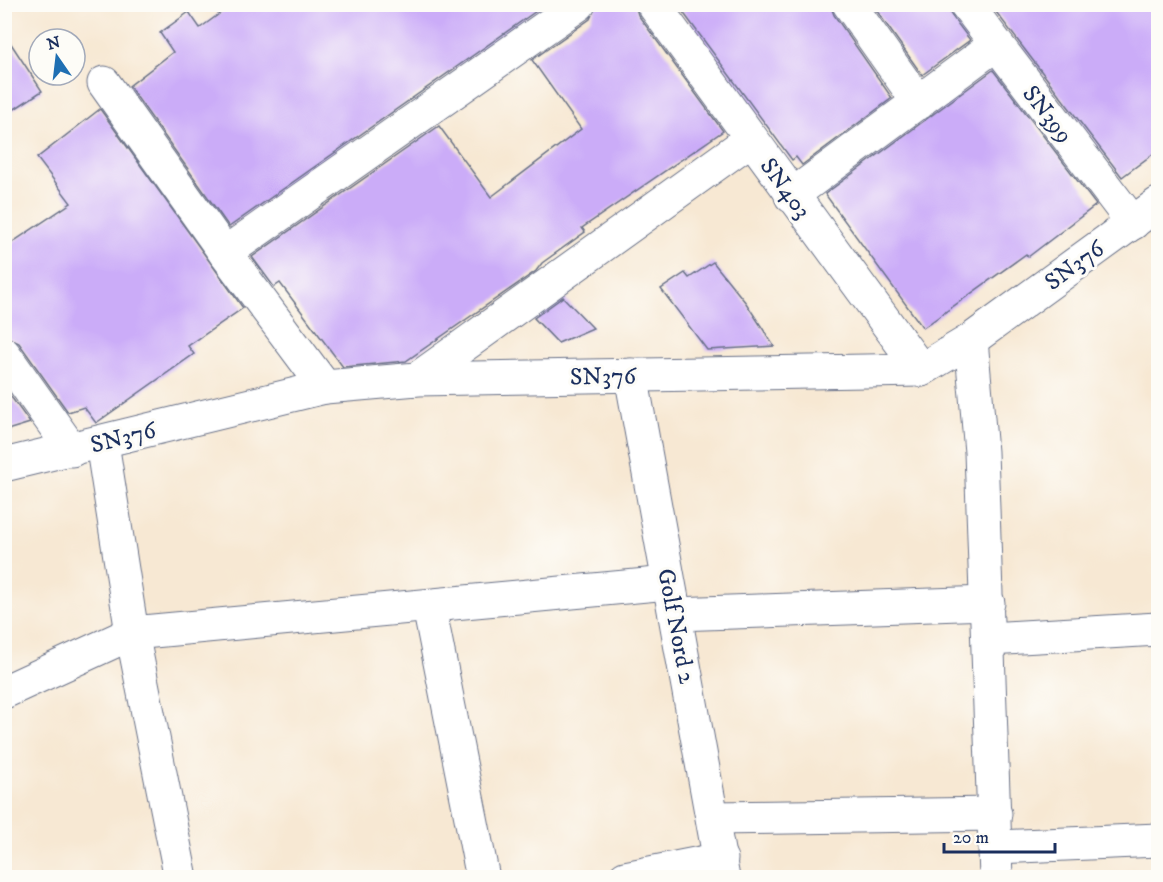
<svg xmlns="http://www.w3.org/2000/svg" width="1163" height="882" font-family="'IM FELL DW Pica',serif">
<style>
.building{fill:#cbacf8}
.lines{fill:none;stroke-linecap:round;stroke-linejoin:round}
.street-casing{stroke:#687087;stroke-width:35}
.street{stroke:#fff;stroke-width:33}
.labels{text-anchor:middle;stroke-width:6;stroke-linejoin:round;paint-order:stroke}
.street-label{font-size:24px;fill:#1b2f5e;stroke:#fdfcf7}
</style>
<rect width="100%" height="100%" fill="#fdfcf7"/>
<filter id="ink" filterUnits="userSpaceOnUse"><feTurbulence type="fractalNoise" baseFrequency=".0167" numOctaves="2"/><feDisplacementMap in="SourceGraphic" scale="12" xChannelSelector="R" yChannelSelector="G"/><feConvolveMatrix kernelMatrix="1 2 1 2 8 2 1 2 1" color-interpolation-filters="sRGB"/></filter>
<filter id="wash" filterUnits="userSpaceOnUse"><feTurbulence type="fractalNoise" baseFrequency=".008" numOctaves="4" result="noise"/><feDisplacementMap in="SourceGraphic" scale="24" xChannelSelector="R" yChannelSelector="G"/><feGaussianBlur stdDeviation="1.35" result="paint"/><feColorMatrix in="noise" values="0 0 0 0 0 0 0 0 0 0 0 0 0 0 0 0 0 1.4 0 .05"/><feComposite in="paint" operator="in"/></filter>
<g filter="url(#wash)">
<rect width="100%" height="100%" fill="#f7e8d3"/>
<g id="blocks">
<g class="building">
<path d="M 233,4 L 546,4 L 229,227 L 129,86 L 173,52 L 160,33 L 189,12 L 200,28 Z"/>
<path d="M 597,4 L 635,4 L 638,15 L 723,131 L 582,228 L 585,232 L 542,263 L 536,271 L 406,361 L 343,367 L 280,283 L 274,287 L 252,257 L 439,126 L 491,197 L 581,129 L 532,60 L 590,19 Z"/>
<path d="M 677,4 L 830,4 L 834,15 L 892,98 L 802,165 L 796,157 L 792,160 Z"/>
<path d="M 872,4 L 948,4 L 951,15 L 970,40 L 922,75 Z"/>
<path d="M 990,4 L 1158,4 L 1158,150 L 1122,177 Z"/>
<path d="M 4,33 L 42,91 L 4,116 Z"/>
<path d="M 993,70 L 1096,205 L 1028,257 L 1026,254 L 923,328 L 825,194 Z"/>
<path d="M 100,109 L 243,308 L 188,346 L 194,354 L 96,423 L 84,407 L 68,412 L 19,343 L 4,336 L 4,248 L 71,203 L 37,158 Z"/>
<path d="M 713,262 L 746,303 L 774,346 L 707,350 L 661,289 L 685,273 L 689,278 Z"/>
<path d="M 563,297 L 593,328 L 558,343 L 534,318 Z"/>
<path d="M 4,387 L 30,423 L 4,431 Z"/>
</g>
</g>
</g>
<g filter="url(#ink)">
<use href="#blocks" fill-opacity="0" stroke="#687087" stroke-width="1.5"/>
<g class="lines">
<defs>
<g id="street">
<path d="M 653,4 L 921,370"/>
<path d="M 849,4 L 919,103"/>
<path d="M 966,4 L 1133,223"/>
<path d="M 104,83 L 225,253 L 325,387"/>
<path d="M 791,196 L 995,45"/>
<path d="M 225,253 L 579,4"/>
<path d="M 971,340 L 981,452 L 996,878"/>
<path d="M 4,354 L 72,450"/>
<path d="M 631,375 L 723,878"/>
<path d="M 417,379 L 751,139"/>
<path d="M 102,443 L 132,633 L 181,878"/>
<path d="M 4,465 L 325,387 L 417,379 L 921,370 L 971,340 L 1158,204"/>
<path d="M 429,607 L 483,878"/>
<path d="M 675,614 L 988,603"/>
<path d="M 989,639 L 1158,629"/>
<path d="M 4,692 L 132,633 L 668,583"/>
<path d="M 713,818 L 995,814"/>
<path d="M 996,847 L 1158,840"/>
<path d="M 625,878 L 721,859"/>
</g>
</defs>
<use href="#street" class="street-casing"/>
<use href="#street" class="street"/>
</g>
</g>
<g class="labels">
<g class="street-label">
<text transform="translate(1048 114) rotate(52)" y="8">SN399</text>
<text transform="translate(786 188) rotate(54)" y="8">SN403</text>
<text transform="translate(1074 265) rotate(-36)" y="8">SN376</text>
<text transform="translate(603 376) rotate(-1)" y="8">SN376</text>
<text transform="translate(123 437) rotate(-14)" y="8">SN376</text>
<text transform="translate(677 626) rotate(79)" y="8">Golf Nord 2</text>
</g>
</g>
<rect width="1163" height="882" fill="none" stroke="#fdfcf7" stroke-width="24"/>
<g transform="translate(57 57) rotate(346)"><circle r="28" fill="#fdfcf7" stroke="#a3aaba" stroke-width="1.5"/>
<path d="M0-4.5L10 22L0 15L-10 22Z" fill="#1f6fb2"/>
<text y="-9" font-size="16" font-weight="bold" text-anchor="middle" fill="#1b2f5e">N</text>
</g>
<path d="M944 843v9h111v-9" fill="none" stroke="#1b2f5e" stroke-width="3"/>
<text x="953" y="843" font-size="18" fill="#1b2f5e" stroke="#fdfcf7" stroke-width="4.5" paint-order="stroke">20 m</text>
</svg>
